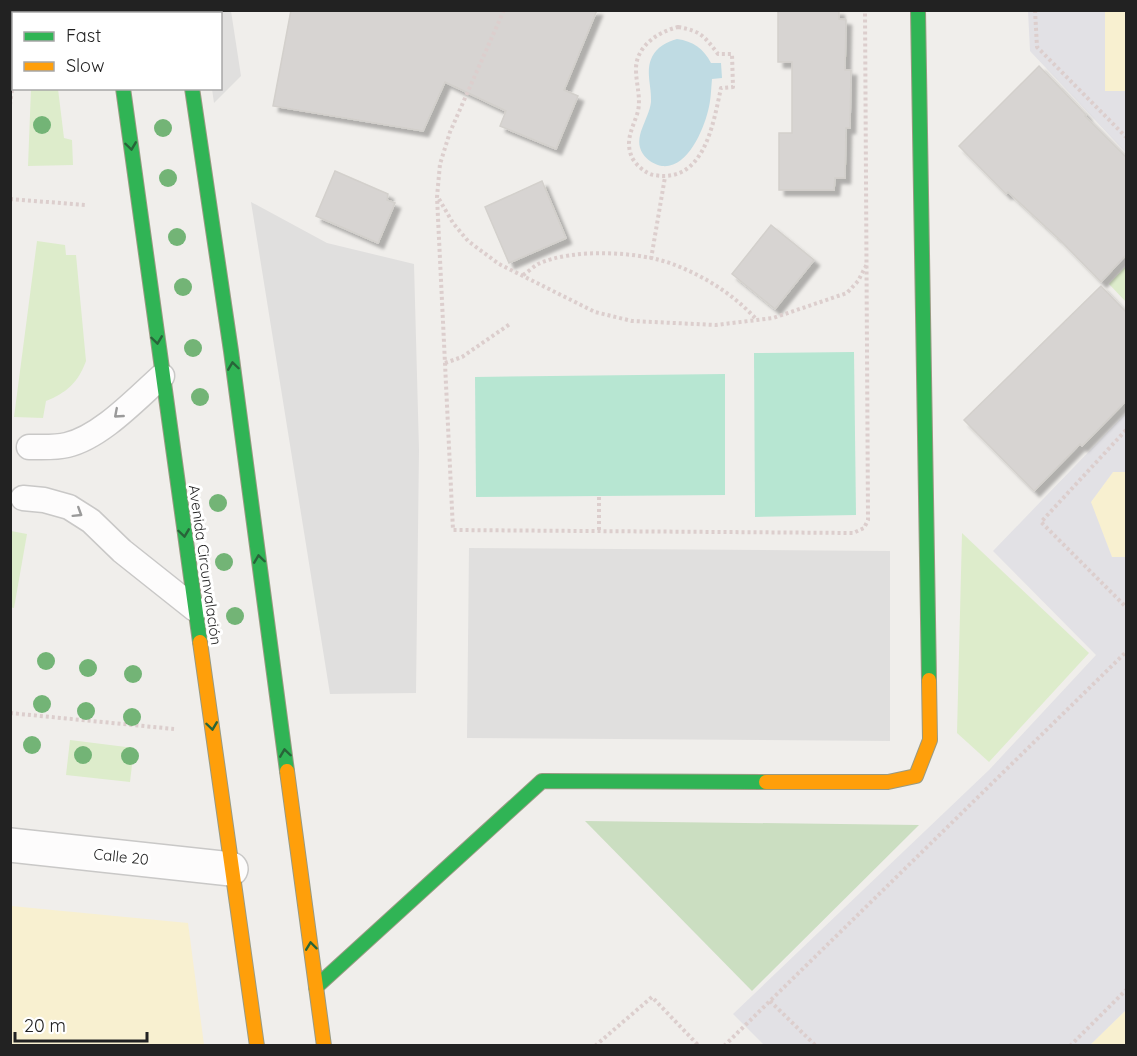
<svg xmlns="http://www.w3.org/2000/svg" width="1137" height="1056" font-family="Quicksand,sans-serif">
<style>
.grass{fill:#ddeccb}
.forest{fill:#cbdec1}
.sand{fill:#f8f0d0}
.pitch{fill:#b7e6d2}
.parking{fill:#e0dfde}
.plaza{fill:#e2e1e5}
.water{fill:#bfdbe3}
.building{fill:#d7d4d2;stroke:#d3d0cc;stroke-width:1.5;filter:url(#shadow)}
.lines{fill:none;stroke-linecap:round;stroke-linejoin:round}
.lane-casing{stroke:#c9c8c7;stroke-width:27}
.street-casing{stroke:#c9c8c7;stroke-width:36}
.fast-casing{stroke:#999a82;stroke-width:16}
.slow-casing{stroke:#999a82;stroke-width:16}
.path{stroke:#dccecd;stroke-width:4;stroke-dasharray:3 3;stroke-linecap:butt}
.lane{stroke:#fdfcfc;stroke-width:24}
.street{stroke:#fdfcfc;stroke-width:33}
.fast{stroke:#30b455;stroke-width:14}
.slow{stroke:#ff9f0a;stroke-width:14}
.tree{fill:#73b476}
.oneway{stroke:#286439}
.oneway2{stroke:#9a9a9a}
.labels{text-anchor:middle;stroke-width:6;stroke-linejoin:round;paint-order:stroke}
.street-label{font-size:15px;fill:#222;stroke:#fff}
</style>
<defs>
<filter id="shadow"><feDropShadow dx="5.5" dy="5.5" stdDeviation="1.5" flood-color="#0004"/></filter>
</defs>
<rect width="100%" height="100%" fill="#f0eeeb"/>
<g class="grass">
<path d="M 31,89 L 58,89 L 64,138 L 72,140 L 73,165 L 28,166 Z"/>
<path d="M 37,241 L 65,245 L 66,255 L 76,255 L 86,361 C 78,383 66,393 46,401 L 43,418 L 14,417 Z"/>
<path d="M 1126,266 L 1126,302 L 1109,284 Z"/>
<path d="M 11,531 L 27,534 L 14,608 L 10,607 Z"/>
<path d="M 962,533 L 1089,653 L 989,762 L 957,733 Z"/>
<path d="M 70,740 L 134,748 L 130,782 L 66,775 Z"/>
</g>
<path class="forest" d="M 585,821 L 919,825 L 752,991 Z"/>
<g class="sand">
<rect x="1105" y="11" width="21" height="80"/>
<path d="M 1113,472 L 1126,472 L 1126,557 L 1112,557 L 1090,502 Z"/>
<path d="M 11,906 L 188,923 L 204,1045 L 11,1045 Z"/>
<path d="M 1126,1010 L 1126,1045 L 1090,1045 Z"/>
</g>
<g class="pitch">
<path d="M 854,352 L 856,515 L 755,517 L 754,353 Z"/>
<path d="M 725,374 L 725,495 L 476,497 L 475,377 Z"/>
</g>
<g class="parking">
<path d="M 200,11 L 231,11 L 241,76 L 214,103 L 212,89 L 220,88 L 220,14 L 201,13 Z"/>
<path d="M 251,202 L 327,243 L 414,264 L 419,450 L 416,693 L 330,694 Z"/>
<path d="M 469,548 L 890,551 L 890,741 L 467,738 Z"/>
</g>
<g class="plaza">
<path d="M 1028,11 L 1105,11 L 1105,91 L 1126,91 L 1126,153 L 1030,51 Z"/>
<path d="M 1126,413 L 1126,472 L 1113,472 L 1091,502 L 1112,557 L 1126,557 L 1126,1010 L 1090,1045 L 764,1045 L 733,1014 L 989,770 L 1096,655 L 993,551 Z"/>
</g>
<path class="water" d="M 677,39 C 693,41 704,49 711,63 L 721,63 L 722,78 L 712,79 C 711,90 711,100 708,111 C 703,131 687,169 662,166 C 655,165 647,160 643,154 C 632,137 649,120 651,102 C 652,87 645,71 652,57 C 657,47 666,42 677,39 Z"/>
<g class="building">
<path d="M 291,10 L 597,10 L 564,90 L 578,96 L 556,149 L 500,126 L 506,111 L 445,82 L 423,131 L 273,106 Z"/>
<path d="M 778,10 L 839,10 L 839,19 L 846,20 L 845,70 L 851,70 L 850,128 L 846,128 L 845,178 L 835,178 L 834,190 L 779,190 L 779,133 L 792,133 L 792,62 L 778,62 Z"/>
<path d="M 1039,66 L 1086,115 L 1085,116 L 1126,157 L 1126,255 L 1101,282 L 1060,240 L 1008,192 L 1006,194 L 959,146 Z"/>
<path d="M 335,171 L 388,194 L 387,200 L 395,203 L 378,243 L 316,216 Z"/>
<path d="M 542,181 L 566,238 L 509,263 L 485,207 Z"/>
<path d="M 771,225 L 814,260 L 775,309 L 732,274 Z"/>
<path d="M 1101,286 L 1126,312 L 1126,401 L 1082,446 L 1080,444 L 1034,491 L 964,420 Z"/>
</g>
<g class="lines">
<defs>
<g id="lane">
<path d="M 29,447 C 42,447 55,448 67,445 C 101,437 136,399 162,376"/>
<path d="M 23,498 L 44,500 L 69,507 L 91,521 L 122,551 L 195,609"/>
</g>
<path id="street" d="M 10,845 L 231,869"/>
<g id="fast">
<path d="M 113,10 L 113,14"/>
<path d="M 180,10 L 180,14"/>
<path d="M 918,10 L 929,680"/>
<path d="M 123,88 L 200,642"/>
<path d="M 192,88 L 231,351 L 287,771"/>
<path d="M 316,987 L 542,781 L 766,782"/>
</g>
<g id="slow">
<path d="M 200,642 L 257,1046"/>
<path d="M 287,771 L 324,1046"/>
<path d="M 766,782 L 888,782 L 916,776 L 930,740 L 929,680"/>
</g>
</defs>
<use href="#lane" class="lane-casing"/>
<use href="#street" class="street-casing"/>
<use href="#fast" class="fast-casing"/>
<use href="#slow" class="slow-casing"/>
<g class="path">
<path d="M 16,10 L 16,14"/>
<path d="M 504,10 L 450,132 L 440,164 L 437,197 L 453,530 L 853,533 L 864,528 L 868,520 L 865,10"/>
<path d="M 1035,10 L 1037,47 L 1126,137"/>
<path d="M 678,27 C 701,31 704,36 718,54 L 732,54 L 733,87 L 721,88 C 713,125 704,184 654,175 C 646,174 634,164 631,155 C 625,138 634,126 638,111 C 641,97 636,84 636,69 C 636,46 658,32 678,27 Z"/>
<path d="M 10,105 L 14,75"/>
<path d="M 10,199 L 85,205"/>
<path d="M 439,199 L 453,223 L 468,241 L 499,264 L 595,312 L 632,321 L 716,325 L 773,318 L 847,293 L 858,281 L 867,264"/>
<path d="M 651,259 L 665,177"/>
<path d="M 523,275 C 528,272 533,267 538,264 C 572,248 641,251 675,265 C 706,277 734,295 756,319"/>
<path d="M 445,363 L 462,357 L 510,324"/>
<path d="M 1126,430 L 1041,522 L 1126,607"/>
<path d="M 599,497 L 599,532"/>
<path d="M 10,713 L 174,729"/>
<path d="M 770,1001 L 816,1046"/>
<path d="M 595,1046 L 652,997 L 699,1046"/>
<path d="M 724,1046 L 1126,652"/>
<path d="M 1070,1046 L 1126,990"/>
</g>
<use href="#lane" class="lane"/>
<use href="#street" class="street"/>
<use href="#fast" class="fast"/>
<use href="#slow" class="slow"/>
</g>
<g class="tree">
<circle cx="42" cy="125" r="9"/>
<circle cx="163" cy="128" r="9"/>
<circle cx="168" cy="178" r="9"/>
<circle cx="177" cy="237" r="9"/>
<circle cx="183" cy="287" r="9"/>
<circle cx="193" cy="348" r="9"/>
<circle cx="200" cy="397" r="9"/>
<circle cx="218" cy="503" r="9"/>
<circle cx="224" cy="562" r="9"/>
<circle cx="235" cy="616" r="9"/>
<circle cx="46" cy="661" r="9"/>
<circle cx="88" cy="668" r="9"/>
<circle cx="133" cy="674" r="9"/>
<circle cx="42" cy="704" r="9"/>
<circle cx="86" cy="711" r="9"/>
<circle cx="132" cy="717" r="9"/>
<circle cx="32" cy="745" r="9"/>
<circle cx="83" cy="755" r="9"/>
<circle cx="130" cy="756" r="9"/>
</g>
<defs><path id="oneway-chevron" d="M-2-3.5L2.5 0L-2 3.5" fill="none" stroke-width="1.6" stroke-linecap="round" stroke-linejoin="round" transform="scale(1.5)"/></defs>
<g class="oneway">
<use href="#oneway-chevron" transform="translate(131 146) rotate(82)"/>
<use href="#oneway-chevron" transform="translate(157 340) rotate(82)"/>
<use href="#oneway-chevron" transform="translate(233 366) rotate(-98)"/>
<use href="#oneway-chevron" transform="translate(184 533) rotate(82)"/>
<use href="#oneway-chevron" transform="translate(259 559) rotate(-98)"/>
<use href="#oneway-chevron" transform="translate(212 726) rotate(82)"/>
<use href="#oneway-chevron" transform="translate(285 753) rotate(-98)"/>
<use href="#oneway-chevron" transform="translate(311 946) rotate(-97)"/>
</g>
<g class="oneway2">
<use href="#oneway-chevron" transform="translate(118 414) rotate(139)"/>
<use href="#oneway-chevron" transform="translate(78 513) rotate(32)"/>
</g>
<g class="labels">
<g class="street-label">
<text transform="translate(205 565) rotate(82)" y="5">Avenida Circunvalación</text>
<text transform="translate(121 857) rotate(6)" y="5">Calle 20</text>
</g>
</g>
<rect width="1137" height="1056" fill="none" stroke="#222222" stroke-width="24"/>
<rect x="12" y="12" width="210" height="78" fill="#ffffff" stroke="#a7a7a7" stroke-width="1.5"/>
<rect x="24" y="32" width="30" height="9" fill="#30b455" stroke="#a7a7a7" stroke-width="1.5"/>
<text x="66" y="42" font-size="18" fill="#222222">Fast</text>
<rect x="24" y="62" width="30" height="9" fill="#ff9f0a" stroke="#a7a7a7" stroke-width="1.5"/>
<text x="66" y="72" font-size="18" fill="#222222">Slow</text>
<path d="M15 1032v9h132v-9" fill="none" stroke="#222222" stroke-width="3"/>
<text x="24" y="1032" font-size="18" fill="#222222" stroke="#ffffff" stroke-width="4.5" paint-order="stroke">20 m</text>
</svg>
